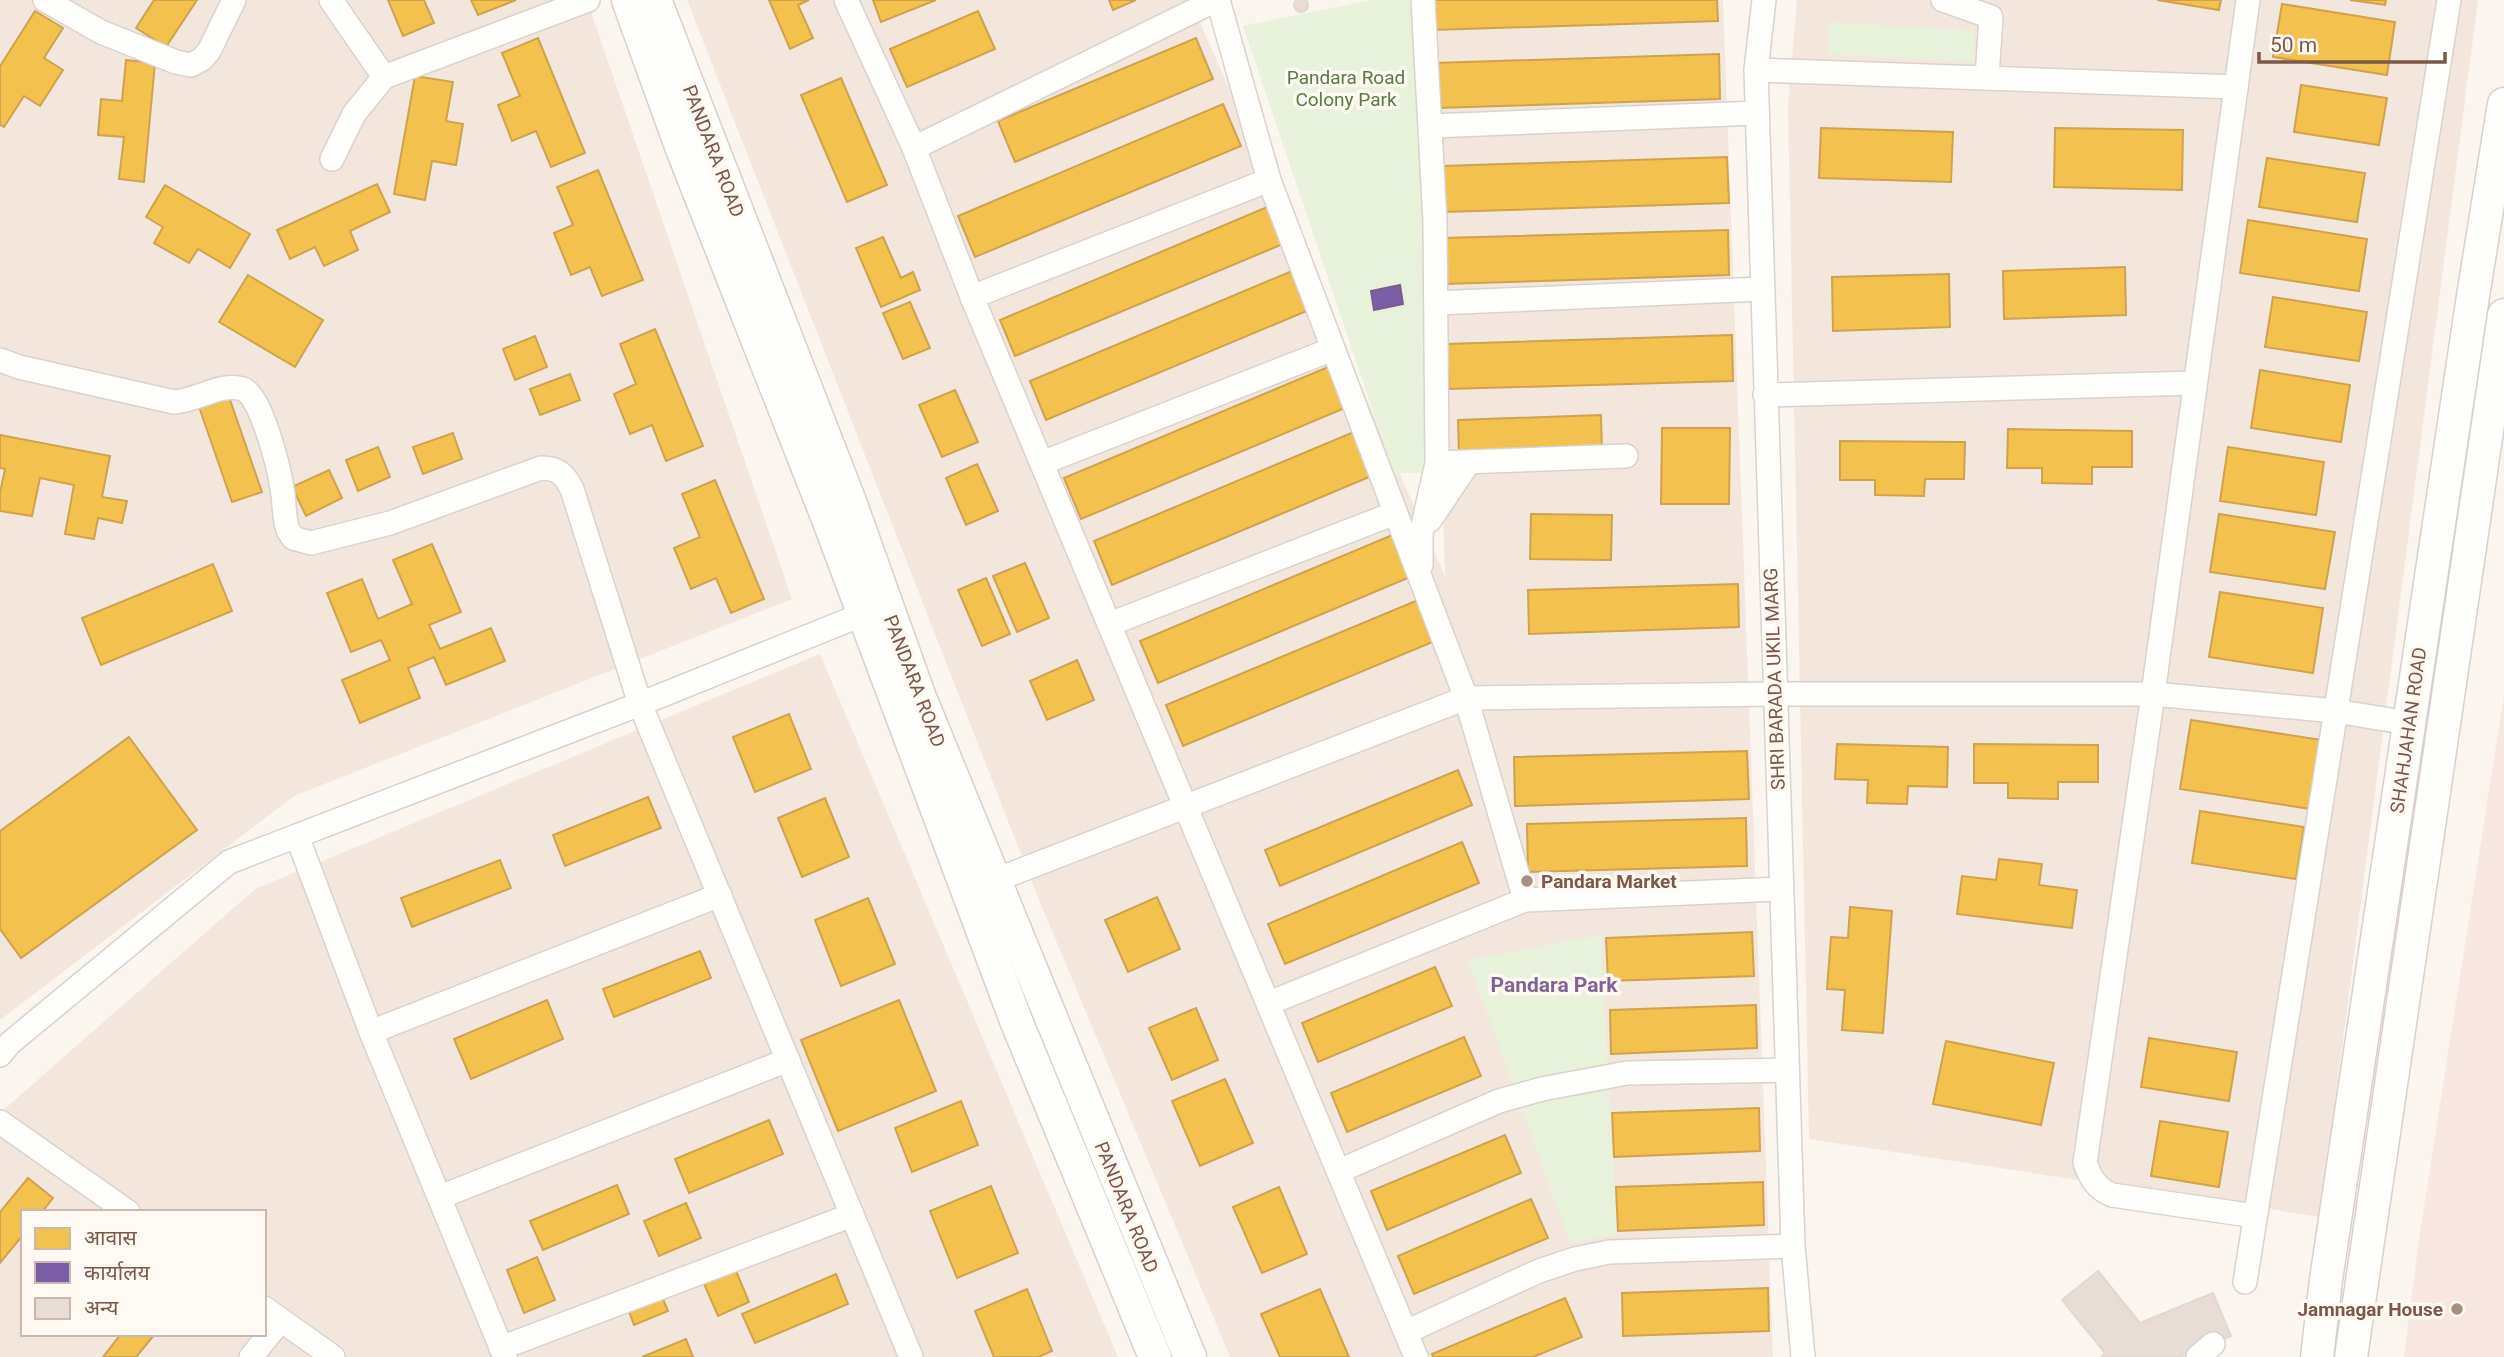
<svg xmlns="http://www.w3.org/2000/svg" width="2504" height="1357" font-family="Roboto,'Noto Sans Devanagari',sans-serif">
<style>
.residential{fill:#f3e7dd;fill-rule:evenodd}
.commercial{fill:#f7e7e0}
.green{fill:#e8f1d9}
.homes{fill:#f2c14e;stroke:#cfa24d;stroke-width:2}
.offices{fill:#7b5ea7;stroke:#7b5c8b;stroke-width:2}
.building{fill:#e7ddd6;stroke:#e3d7d1;stroke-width:2}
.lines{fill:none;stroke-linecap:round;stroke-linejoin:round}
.minor-casing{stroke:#dad2cd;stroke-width:26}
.secondary-casing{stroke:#dad0cb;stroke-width:35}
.minor{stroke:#fefefd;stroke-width:23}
.secondary{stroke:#fefefd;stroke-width:32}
.poi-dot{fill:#a88f84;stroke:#fff9f3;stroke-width:2.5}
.labels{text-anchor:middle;stroke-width:7;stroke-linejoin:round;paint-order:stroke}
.park-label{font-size:19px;fill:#567c3f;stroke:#fff9f3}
.street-label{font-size:19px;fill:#7c584b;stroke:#fff9f3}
.poi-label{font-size:19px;font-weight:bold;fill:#7c584b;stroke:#fff9f3;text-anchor:start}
.neighbourhood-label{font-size:21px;font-weight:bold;fill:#816497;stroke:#fff9f3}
</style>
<rect width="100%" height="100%" fill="#faf5ef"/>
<g class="residential">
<path d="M 0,0 L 587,0 L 792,599 L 294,796 L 0,1020 Z"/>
<path d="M 687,0 L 1190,0 L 1445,576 L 1428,0 L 1723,0 L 1773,1357 L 1230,1357 L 1037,895 Z"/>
<path d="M 1797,0 L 2478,0 L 2320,1217 L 1809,1139 L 1788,109 Z"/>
<path d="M 820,654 L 1118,1357 L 0,1357 L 0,1113 L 255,889 ZM 23,1212 L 264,1212 L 264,1334 L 23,1334 Z"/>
</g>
<path class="commercial" d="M 2504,695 L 2504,1357 L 2404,1357 L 2419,1239 Z"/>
<g class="green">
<path d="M 1372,0 L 1419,0 L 1433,220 L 1428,473 L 1394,473 L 1243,26 Z"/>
<path d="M 1829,22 L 1974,31 L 1973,62 L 1828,54 Z"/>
<path d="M 1601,935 L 1617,1234 L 1570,1243 L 1468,960 Z"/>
</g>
<g class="homes">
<path d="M 154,0 L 197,0 L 166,47 L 136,28 Z"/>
<path d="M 388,0 L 424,0 L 434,23 L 403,36 Z"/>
<path d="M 471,0 L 516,0 L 478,15 Z"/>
<path d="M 769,0 L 809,0 L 798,5 L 813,38 L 790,49 Z"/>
<path d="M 873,0 L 936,0 L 881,22 Z"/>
<path d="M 1109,0 L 1136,0 L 1113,10 Z"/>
<path d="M 1432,0 L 1717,0 L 1718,21 L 1433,30 Z"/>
<path d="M 2157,0 L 2221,0 L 2219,10 Z"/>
<path d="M 2350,0 L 2386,0 L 2385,5 Z"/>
<path d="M 2282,4 L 2395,22 L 2387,75 L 2273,57 Z"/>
<path d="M 35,11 L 63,28 L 44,58 L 63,70 L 40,106 L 24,96 L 4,127 L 0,125 L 0,66 Z"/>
<path d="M 978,11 L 995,49 L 907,87 L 890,49 Z"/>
<path d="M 538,38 L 585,153 L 551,167 L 536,131 L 512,141 L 498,105 L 520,96 L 502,53 Z"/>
<path d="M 1196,38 L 1213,79 L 1015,162 L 998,121 Z"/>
<path d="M 1719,54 L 1720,99 L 1436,108 L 1434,63 Z"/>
<path d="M 126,60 L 155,63 L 144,182 L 119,179 L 124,137 L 98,135 L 101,99 L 122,101 Z"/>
<path d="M 415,76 L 453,82 L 446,121 L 463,124 L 456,165 L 432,161 L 425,200 L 394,194 Z"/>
<path d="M 841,78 L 887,185 L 847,202 L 801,95 Z"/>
<path d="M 2301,85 L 2387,98 L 2379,145 L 2294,132 Z"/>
<path d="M 1223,104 L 1241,146 L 975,257 L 958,216 Z"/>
<path d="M 1821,128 L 1953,132 L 1951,182 L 1819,178 Z"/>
<path d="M 2055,128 L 2183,130 L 2182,190 L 2054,187 Z"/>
<path d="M 1727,157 L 1729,203 L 1444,212 L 1443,166 Z"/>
<path d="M 2267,158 L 2365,173 L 2357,222 L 2259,207 Z"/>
<path d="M 598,170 L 643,280 L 602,296 L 590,267 L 571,275 L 554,233 L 573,225 L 557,187 Z"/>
<path d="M 377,184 L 390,212 L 350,231 L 358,250 L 324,266 L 315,247 L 290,259 L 277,230 Z"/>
<path d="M 165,185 L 250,234 L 230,268 L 198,249 L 189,263 L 154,243 L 163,227 L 146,217 Z"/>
<path d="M 1267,207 L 1283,244 L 1015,356 L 1000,320 Z"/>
<path d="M 2248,220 L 2367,239 L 2359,291 L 2240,273 Z"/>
<path d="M 1728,230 L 1729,275 L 1444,284 L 1443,238 Z"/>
<path d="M 883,237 L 901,278 L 913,272 L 920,290 L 881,307 L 856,248 Z"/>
<path d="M 2125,267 L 2126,315 L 2004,319 L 2003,271 Z"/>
<path d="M 1292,271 L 1309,310 L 1046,420 L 1030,381 Z"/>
<path d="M 1949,274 L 1950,327 L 1833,331 L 1832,277 Z"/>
<path d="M 248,275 L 323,320 L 295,367 L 219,322 Z"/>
<path d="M 2273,297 L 2367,312 L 2359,361 L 2265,347 Z"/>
<path d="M 910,302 L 930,348 L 903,359 L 883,313 Z"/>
<path d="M 655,329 L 703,446 L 666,461 L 652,425 L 630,434 L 614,394 L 636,384 L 620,344 Z"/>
<path d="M 1732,335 L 1733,381 L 1449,389 L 1447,344 Z"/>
<path d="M 535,336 L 547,367 L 515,380 L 503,349 Z"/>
<path d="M 1328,367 L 1345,408 L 1081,519 L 1064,478 Z"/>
<path d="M 2260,370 L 2350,385 L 2341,442 L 2251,428 Z"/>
<path d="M 570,374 L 580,400 L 540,415 L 530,389 Z"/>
<path d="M 955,390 L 978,442 L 942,457 L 919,405 Z"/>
<path d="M 228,394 L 262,492 L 232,502 L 198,404 Z"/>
<path d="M 1601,415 L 1602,453 L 1459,457 L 1458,420 Z"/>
<path d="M 1662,428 L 1730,428 L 1729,504 L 1661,504 Z"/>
<path d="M 2008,429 L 2132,431 L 2132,467 L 2092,467 L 2092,484 L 2042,483 L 2042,468 L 2007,468 Z"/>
<path d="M 1356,431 L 1374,475 L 1112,585 L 1094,541 Z"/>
<path d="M 453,433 L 462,459 L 423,474 L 413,447 Z"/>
<path d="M 0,435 L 110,456 L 102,497 L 127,501 L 122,523 L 98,518 L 94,539 L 65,534 L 74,485 L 40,478 L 32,516 L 0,511 L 0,493 L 5,469 L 0,468 Z"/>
<path d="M 1840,441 L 1965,442 L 1964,479 L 1925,479 L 1924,496 L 1875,495 L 1875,480 L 1840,480 Z"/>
<path d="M 378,447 L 390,477 L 358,491 L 346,460 Z"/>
<path d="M 2228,447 L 2324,462 L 2316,515 L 2220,501 Z"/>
<path d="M 977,464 L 998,511 L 966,525 L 946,478 Z"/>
<path d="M 329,470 L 342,498 L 306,516 L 292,487 Z"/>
<path d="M 715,480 L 764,599 L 731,613 L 716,578 L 691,589 L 674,548 L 700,537 L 682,494 Z"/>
<path d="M 1531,514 L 1612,515 L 1611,560 L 1530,559 Z"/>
<path d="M 2219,514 L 2335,532 L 2325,589 L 2210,572 Z"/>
<path d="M 1397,533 L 1415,575 L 1158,683 L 1140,641 Z"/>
<path d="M 432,544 L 461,612 L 429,625 L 440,649 L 491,628 L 505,661 L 446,685 L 434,657 L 408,668 L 420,698 L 360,723 L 342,680 L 390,660 L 381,640 L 351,652 L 327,593 L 362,579 L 378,619 L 412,604 L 393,560 Z"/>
<path d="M 1025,563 L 1049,618 L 1017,632 L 993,576 Z"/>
<path d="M 213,564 L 232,611 L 101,665 L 82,618 Z"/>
<path d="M 986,578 L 1010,634 L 982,646 L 958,590 Z"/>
<path d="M 1738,584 L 1739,627 L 1529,634 L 1528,590 Z"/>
<path d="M 2220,592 L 2323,608 L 2313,673 L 2209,657 Z"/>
<path d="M 1418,600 L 1435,641 L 1183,746 L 1166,705 Z"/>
<path d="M 1077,660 L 1094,700 L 1047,720 L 1030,681 Z"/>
<path d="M 789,714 L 811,769 L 755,792 L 733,737 Z"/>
<path d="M 2191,720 L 2328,741 L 2317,810 L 2180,789 Z"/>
<path d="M 129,737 L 197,830 L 21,958 L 0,929 L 0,831 Z"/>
<path d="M 1837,744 L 1948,747 L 1947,787 L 1908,786 L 1907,804 L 1867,803 L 1868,780 L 1835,779 Z"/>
<path d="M 1974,744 L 2098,745 L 2098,782 L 2058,782 L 2058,799 L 2008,798 L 2008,783 L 1974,783 Z"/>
<path d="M 1747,751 L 1749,799 L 1515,806 L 1514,757 Z"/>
<path d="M 1458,770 L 1472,805 L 1280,886 L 1265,850 Z"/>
<path d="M 648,797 L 661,828 L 565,866 L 553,835 Z"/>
<path d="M 825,798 L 849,857 L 802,877 L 778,818 Z"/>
<path d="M 2200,811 L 2304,827 L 2296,879 L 2192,863 Z"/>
<path d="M 1746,818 L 1747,866 L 1528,872 L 1527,824 Z"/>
<path d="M 1462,842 L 1479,883 L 1285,964 L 1268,924 Z"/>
<path d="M 1999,859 L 2042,864 L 2039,885 L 2077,890 L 2072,928 L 1957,914 L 1962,876 L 1996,880 Z"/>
<path d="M 500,860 L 511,888 L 412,927 L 401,898 Z"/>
<path d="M 1157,897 L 1180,949 L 1128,972 L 1105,920 Z"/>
<path d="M 868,898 L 895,964 L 841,986 L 815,920 Z"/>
<path d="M 1850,907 L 1892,911 L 1883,1033 L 1842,1030 L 1845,990 L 1827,989 L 1831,937 L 1848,938 Z"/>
<path d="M 1752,932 L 1754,976 L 1608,981 L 1606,938 Z"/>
<path d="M 700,951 L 711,978 L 614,1017 L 603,989 Z"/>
<path d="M 1435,967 L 1452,1006 L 1318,1062 L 1302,1023 Z"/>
<path d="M 547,1000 L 563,1039 L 471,1079 L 454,1039 Z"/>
<path d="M 899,1000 L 936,1091 L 838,1131 L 801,1040 Z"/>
<path d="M 1756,1005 L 1757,1048 L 1611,1054 L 1610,1010 Z"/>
<path d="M 1196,1008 L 1218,1060 L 1172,1080 L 1149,1028 Z"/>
<path d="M 1464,1037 L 1481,1076 L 1347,1132 L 1331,1093 Z"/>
<path d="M 2149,1038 L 2237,1052 L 2229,1101 L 2141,1087 Z"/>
<path d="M 1946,1041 L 2054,1063 L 2041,1125 L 1933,1104 Z"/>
<path d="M 1225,1079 L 1253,1143 L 1200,1166 L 1172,1101 Z"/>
<path d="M 961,1101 L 978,1145 L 912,1172 L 895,1128 Z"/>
<path d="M 1759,1108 L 1760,1151 L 1614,1157 L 1612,1113 Z"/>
<path d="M 769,1120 L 783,1154 L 689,1193 L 675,1159 Z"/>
<path d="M 2160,1121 L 2228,1132 L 2219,1187 L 2151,1176 Z"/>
<path d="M 1505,1135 L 1521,1173 L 1387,1230 L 1371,1191 Z"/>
<path d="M 28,1178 L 53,1198 L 42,1212 L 23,1212 L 23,1235 L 0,1263 L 0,1212 Z"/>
<path d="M 1763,1182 L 1764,1225 L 1618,1231 L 1616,1187 Z"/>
<path d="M 617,1185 L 629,1214 L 543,1250 L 530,1221 Z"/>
<path d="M 991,1186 L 1018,1253 L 957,1278 L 930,1211 Z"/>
<path d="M 1279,1187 L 1307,1254 L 1262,1273 L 1233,1207 Z"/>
<path d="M 1531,1199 L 1548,1238 L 1414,1294 L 1398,1256 Z"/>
<path d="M 686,1203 L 701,1238 L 659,1256 L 644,1221 Z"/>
<path d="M 537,1257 L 555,1300 L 524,1313 L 507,1270 Z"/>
<path d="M 734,1266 L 749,1302 L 718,1316 L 702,1279 Z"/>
<path d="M 836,1274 L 848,1304 L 755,1343 L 742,1314 Z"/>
<path d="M 1768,1288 L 1769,1331 L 1623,1336 L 1622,1293 Z"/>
<path d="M 1027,1289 L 1052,1351 L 1038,1357 L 994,1357 L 975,1311 Z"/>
<path d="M 1320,1289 L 1349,1357 L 1280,1357 L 1261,1314 Z"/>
<path d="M 660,1292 L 668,1311 L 634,1325 L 627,1306 Z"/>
<path d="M 1565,1298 L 1582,1337 L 1533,1357 L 1433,1357 L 1432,1354 Z"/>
<path d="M 121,1334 L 155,1334 L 136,1357 L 103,1357 Z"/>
<path d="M 686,1339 L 693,1357 L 642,1357 Z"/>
</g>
<path class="offices" d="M 1400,285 L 1403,304 L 1374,310 L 1371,291 Z"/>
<g class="building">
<circle cx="1301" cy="5" r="7"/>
<path d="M 2098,1271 L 2140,1323 L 2213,1293 L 2231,1336 L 2180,1357 L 2102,1357 L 2105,1353 L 2062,1300 Z"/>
</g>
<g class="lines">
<defs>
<g id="minor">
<path d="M 45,0 L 101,32 L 176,62 L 191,65 L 202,59 L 209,51 L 234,0"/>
<path d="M 331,0 L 384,77"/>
<path d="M 846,0 L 914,148 L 972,297 L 1416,1357"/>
<path d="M 1218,0 L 1269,180 L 1466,698 L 1525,900"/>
<path d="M 1764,0 L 1756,70 L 1793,1246 L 1803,1357"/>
<path d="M 1943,0 L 1991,17 L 1987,78"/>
<path d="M 2248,0 L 2153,694 L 2085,1163 C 2091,1179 2096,1188 2112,1195 L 2255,1216"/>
<path d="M 1756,70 L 2236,87"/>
<path d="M 1431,126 L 1757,113"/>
<path d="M 914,148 L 1216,0"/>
<path d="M 332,159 L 354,114 L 384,77 L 588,0"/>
<path d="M 972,297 L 1269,180"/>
<path d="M 1436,303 L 1762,289"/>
<path d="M 0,360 L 19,367 L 174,402 C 197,401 220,382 243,389 C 261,395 279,468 282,488 C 285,502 283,516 288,530 L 293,538 L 311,543 L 390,523 L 541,468 C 558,468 564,474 572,489 L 640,704 L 911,1357"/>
<path d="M 1765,395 L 2195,383"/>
<path d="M 1042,463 L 1333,349"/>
<path d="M 1437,463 L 1626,456"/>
<path d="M 1430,520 L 1469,462"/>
<path d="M 1421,565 L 1421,534 L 1437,463 L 1435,221 L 1423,0"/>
<path d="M 1110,624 L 1395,513"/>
<path d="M 297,836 L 371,1032 L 505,1357"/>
<path d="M 993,881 L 1466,698 L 1774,694 L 2153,694 L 2335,711 L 2409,723"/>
<path d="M 1269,1003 L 1525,900 L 1781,889"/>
<path d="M 371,1032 L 720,895"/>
<path d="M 0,1055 L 10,1043 L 229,862 L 640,704 L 876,609"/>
<path d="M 0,1122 L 128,1212"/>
<path d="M 1339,1171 L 1499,1101 L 1542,1089 L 1627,1073 L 1787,1070"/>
<path d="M 440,1197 L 788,1060"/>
<path d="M 2245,1282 L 2449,0"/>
<path d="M 264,1308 L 333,1357"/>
<path d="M 1406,1332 L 1539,1271 L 1575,1259 L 1609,1252 L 1793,1246"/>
<path d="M 501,1348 L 852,1215"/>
<path d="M 251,1357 L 281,1320"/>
<path d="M 2198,1357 L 2213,1344"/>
</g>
<g id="secondary">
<path d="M 628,0 L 682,149 L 828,519 L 1017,1023 L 1155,1357"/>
<path d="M 655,0 L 849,499 L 919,695 L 1190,1357"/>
<path d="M 2317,1357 L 2326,1280 L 2473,296 L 2504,104"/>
<path d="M 2351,1357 L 2504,315"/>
</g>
</defs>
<use href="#minor" class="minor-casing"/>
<use href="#secondary" class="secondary-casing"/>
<use href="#minor" class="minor"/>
<use href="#secondary" class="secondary"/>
</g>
<g class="poi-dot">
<circle cx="1527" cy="881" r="7"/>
<circle cx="2457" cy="1309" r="7"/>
</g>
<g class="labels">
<g class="park-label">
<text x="1346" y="84">Pandara Road<tspan x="1346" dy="22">Colony Park</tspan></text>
</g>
<g class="street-label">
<text transform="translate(714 151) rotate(69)" y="7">PANDARA ROAD</text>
<text transform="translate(1774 679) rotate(-92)" y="7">SHRI BARADA UKIL MARG</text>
<text transform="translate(915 681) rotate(69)" y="7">PANDARA ROAD</text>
<text transform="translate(2408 730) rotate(-82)" y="7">SHAHJAHAN ROAD</text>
<text transform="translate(1127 1207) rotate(68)" y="7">PANDARA ROAD</text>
</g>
<g class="poi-label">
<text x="1541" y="888">Pandara Market</text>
<text x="2443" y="1316" text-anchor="end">Jamnagar House</text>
</g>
<g class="neighbourhood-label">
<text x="1554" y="992">Pandara Park</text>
</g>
</g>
<rect x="21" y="1210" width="245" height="126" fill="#fff9f3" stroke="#cbb9b0" stroke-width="2"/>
<rect x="35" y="1228" width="35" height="21" fill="#f2c14e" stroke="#cbb9b0" stroke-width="2"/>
<text x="84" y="1245" font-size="21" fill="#7c584b">आवास</text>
<rect x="35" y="1262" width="35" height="21" fill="#7b5ea7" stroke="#cbb9b0" stroke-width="2"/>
<text x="84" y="1280" font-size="21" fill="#7c584b">कार्यालय</text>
<rect x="35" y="1298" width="35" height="21" fill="#e7ddd6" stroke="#cbb9b0" stroke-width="2"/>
<text x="84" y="1315" font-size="21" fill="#7c584b">अन्य</text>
<path d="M2259 52v10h186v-10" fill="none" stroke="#7c584b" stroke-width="3.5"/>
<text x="2270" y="52" font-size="21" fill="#7c584b" stroke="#fff9f3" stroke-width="5" paint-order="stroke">50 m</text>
</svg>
